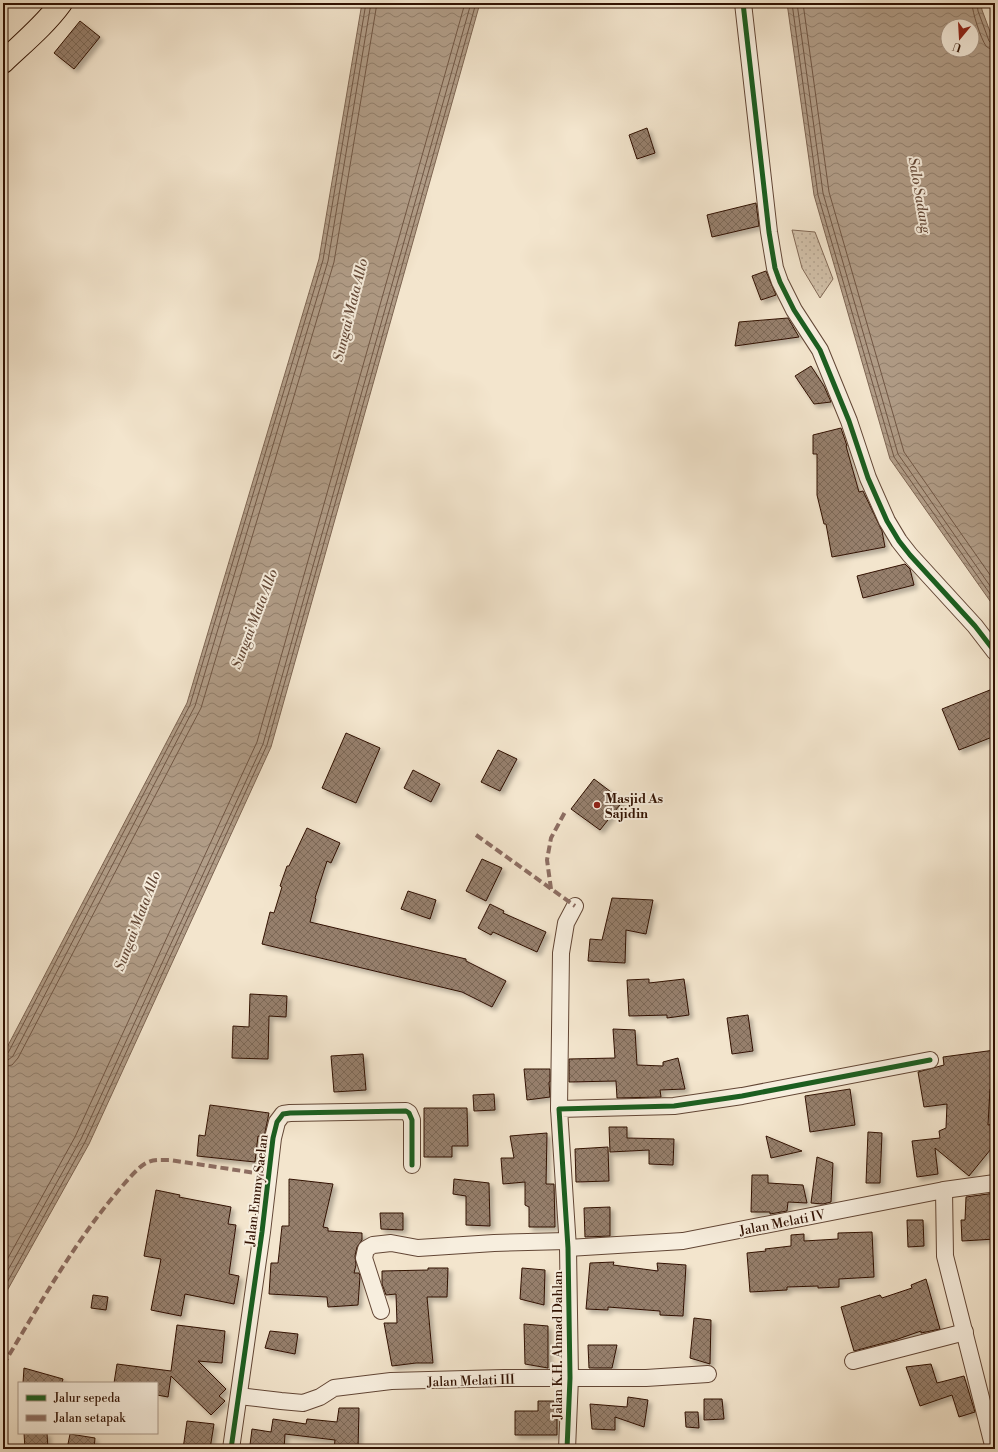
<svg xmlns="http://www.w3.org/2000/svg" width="998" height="1452" font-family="'Libre Bodoni',serif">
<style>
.park{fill:url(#park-dots);stroke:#826956}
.water{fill:url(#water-waves);stroke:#7e6552;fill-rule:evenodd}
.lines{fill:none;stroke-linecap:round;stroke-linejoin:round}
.shore{stroke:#715745;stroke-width:1}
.building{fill:url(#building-cross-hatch);stroke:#311102;filter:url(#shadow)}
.minor-casing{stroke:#624635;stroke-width:18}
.trunk-casing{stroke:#311102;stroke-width:24}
.minor{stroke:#f7eede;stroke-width:16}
.trunk{stroke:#f3e5cd;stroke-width:22}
.quiet{stroke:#8d6e63;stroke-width:4;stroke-dasharray:8 4;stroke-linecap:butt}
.cycleway-casing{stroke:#f7eede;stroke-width:8}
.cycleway{stroke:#1b5e20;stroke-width:5}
.poi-dot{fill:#8f2418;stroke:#f7eede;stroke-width:1.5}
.labels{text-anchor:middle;stroke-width:4;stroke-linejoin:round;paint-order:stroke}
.poi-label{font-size:13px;font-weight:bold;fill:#311102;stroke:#f7eede;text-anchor:start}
.street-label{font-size:13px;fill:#311102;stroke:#f7eede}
.water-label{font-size:14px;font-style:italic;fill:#644938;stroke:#f7eede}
</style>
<defs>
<pattern id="park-dots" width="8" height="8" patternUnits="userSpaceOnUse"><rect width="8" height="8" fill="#d2c1aa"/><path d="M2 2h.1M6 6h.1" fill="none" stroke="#b5a591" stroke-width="1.8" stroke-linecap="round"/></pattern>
<pattern id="water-waves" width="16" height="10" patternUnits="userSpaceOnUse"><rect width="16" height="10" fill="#b19d88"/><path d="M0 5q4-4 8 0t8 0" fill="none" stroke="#917f6d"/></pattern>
<pattern id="building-cross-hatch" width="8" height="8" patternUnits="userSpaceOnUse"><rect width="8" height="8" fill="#967f6c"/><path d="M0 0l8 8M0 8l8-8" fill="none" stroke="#7b6757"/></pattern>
<filter id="shadow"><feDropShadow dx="3.5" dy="3.5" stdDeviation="2" flood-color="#0004"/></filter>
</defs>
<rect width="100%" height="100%" fill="#f3e5cd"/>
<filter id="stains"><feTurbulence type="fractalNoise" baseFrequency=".005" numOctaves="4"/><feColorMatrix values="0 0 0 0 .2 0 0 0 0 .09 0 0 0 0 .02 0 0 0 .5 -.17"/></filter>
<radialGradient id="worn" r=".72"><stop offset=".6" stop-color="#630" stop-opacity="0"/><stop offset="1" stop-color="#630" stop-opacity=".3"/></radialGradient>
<path class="park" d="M 792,230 L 815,232 L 833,279 L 820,298 L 802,268 Z"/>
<g class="water">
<path d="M 362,3 L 480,3 L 271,747 L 89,1144 L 3,1298 L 3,1055 L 187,703 L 319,259 Z"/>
<path d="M 787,3 L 981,3 L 982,10 L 995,45 L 995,608 L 890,459 L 814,195 ZM 948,26 L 972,26 L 972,50 L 948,50 Z"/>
</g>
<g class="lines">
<g class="shore">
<path d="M 792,3 L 818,195 L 894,457 L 995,601"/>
<path d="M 797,3 L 823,193 L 898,454 L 995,593"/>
<path d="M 803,3 L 829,192 L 904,452 L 995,582"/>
<path d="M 972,3 C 972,12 981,39 986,46 C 989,49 992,49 995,49"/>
<path d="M 977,3 L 978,11 L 989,41 L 992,44 L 995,44"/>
<path d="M 3,1056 L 8,1053 L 190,705 L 323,260 L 366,3"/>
<path d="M 3,1061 L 8,1060 L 13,1056 L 195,706 L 328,261 L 371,3"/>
<path d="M 3,1067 L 12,1065 L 18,1058 L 201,708 L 334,262 L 377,3"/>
<path d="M 3,1267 L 75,1137 L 257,742 L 465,3"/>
<path d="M 3,1279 L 81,1139 L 263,744 L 471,3"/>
<path d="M 3,1290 L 85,1142 L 267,745 L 476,3"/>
</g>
</g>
<g class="building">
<path d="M 80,21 L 100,37 L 74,69 L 54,53 Z"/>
<path d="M 647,128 L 655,153 L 637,159 L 629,135 Z"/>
<path d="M 756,203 L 759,226 L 712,237 L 707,215 Z"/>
<path d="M 766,271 L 776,295 L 761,300 L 752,276 Z"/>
<path d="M 788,318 L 799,337 L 735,346 L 739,322 Z"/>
<path d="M 811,366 L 824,386 L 831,402 L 814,404 L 795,376 Z"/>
<path d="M 841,428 L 847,446 L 846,446 L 859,492 L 863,491 L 882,531 L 885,547 L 832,557 L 826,524 L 824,524 L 817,495 L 817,454 L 813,454 L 813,435 Z"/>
<path d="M 905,564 L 910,569 L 914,585 L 863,598 L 857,576 Z"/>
<path d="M 995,688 L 995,736 L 959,750 L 942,709 Z"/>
<path d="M 346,733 L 380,748 L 356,803 L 322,788 Z"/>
<path d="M 498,750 L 517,759 L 500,791 L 481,782 Z"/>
<path d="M 413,770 L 440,784 L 431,802 L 404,788 Z"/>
<path d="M 594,779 L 623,801 L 600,830 L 571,809 Z"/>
<path d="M 307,828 L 340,843 L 331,863 L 327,861 L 315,898 L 316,899 L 310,922 L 466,959 L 466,961 L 506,981 L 492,1007 L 462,992 L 262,944 L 270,912 L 274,913 L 282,887 L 280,886 L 287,866 L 289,866 Z"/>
<path d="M 482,859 L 502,868 L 486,901 L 466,891 Z"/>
<path d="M 408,891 L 436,900 L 430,919 L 401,909 Z"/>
<path d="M 612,898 L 653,900 L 646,934 L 626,930 L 625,963 L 588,961 L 590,939 L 602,940 Z"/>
<path d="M 490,904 L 504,911 L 503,913 L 546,932 L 537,952 L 493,932 L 491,935 L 478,928 Z"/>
<path d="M 649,979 L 649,983 L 684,979 L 689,1015 L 667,1018 L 667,1015 L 629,1016 L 627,980 Z"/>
<path d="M 250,994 L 287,996 L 286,1017 L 269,1016 L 268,1059 L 232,1058 L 233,1026 L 249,1027 Z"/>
<path d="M 748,1015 L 753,1051 L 732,1054 L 727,1018 Z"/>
<path d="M 613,1029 L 635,1030 L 637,1065 L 663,1066 L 663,1062 L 678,1058 L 685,1089 L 660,1090 L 661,1097 L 617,1098 L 616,1081 L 569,1082 L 569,1059 L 615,1058 Z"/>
<path d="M 995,1050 L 995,1088 L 990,1089 L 988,1125 L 995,1124 L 995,1144 L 969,1176 L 935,1148 L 938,1174 L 917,1177 L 912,1141 L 940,1138 L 939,1131 L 946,1128 L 947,1104 L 924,1107 L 918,1072 L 944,1065 L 943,1057 Z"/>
<path d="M 363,1054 L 366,1090 L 334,1092 L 331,1056 Z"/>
<path d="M 524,1069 L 550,1069 L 550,1082 L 549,1082 L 550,1097 L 527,1100 Z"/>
<path d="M 850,1089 L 855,1125 L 810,1132 L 805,1096 Z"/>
<path d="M 494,1094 L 495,1110 L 474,1111 L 473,1095 Z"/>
<path d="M 210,1105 L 269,1113 L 264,1137 L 258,1136 L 255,1162 L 197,1156 L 199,1135 L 205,1136 Z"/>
<path d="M 424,1108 L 467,1108 L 468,1146 L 452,1146 L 452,1157 L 424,1157 Z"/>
<path d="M 609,1127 L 627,1127 L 627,1138 L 674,1139 L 673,1165 L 649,1164 L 649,1150 L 610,1152 Z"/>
<path d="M 868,1132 L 882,1133 L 880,1183 L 866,1183 Z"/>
<path d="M 547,1133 L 546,1184 L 554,1184 L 555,1227 L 529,1227 L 529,1207 L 525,1205 L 525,1182 L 503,1184 L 501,1158 L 514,1158 L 510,1136 Z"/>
<path d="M 766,1136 L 802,1151 L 771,1158 Z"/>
<path d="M 608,1147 L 609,1181 L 576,1182 L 575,1149 Z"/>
<path d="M 817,1157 L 833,1163 L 831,1202 L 823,1204 L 811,1203 Z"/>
<path d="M 752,1175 L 768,1175 L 768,1183 L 803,1185 L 807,1203 L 788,1202 L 787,1211 L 770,1214 L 770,1212 L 751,1212 Z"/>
<path d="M 289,1179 L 333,1184 L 323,1227 L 328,1228 L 328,1231 L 362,1233 L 362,1240 L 357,1247 L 355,1256 L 356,1265 L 354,1273 L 359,1273 L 360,1276 L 358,1305 L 328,1307 L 327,1297 L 269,1294 L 271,1263 L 278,1263 L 282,1226 L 289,1226 Z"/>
<path d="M 454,1179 L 489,1183 L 490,1226 L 466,1225 L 466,1196 L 453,1194 Z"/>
<path d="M 156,1190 L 180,1195 L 179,1197 L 231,1207 L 228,1224 L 236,1225 L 229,1274 L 239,1276 L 234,1304 L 185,1294 L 181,1316 L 151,1310 L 161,1259 L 144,1256 Z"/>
<path d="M 995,1193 L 995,1239 L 962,1241 L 961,1220 L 965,1220 L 966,1197 Z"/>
<path d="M 610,1207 L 610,1236 L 585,1237 L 584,1208 Z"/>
<path d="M 380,1213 L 403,1213 L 403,1230 L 381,1229 Z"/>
<path d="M 907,1220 L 923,1220 L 924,1246 L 908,1247 Z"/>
<path d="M 872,1232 L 874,1277 L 839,1279 L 839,1287 L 818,1288 L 818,1286 L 787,1287 L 787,1290 L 750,1292 L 747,1253 L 766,1251 L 765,1249 L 791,1246 L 791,1235 L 804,1234 L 804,1241 L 838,1239 L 838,1233 Z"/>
<path d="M 614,1262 L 613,1265 L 658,1271 L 657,1263 L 686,1265 L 683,1316 L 660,1315 L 660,1311 L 608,1307 L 608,1310 L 586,1309 L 590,1263 Z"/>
<path d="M 428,1268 L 448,1268 L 447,1297 L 427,1297 L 433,1363 L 416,1363 L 392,1366 L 384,1323 L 397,1323 L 396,1294 L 386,1295 L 382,1284 L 382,1271 L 428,1270 Z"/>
<path d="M 522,1268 L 545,1270 L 544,1305 L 520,1299 Z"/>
<path d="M 926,1279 L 940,1329 L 921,1333 L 921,1331 L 895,1340 L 854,1351 L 841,1307 L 880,1295 L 882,1298 L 912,1288 L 911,1285 Z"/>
<path d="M 93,1295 L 108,1297 L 106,1310 L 91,1308 Z"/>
<path d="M 694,1318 L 711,1320 L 710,1364 L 690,1358 Z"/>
<path d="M 524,1324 L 548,1326 L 548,1368 L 525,1364 Z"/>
<path d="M 177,1325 L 225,1331 L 222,1363 L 198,1361 L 226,1389 L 219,1396 L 225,1401 L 211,1415 L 171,1376 L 168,1397 L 157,1395 L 157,1383 L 114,1383 L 117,1364 L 171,1371 Z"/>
<path d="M 270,1331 L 298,1334 L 295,1354 L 265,1348 Z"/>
<path d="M 588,1345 L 617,1345 L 612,1368 L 589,1368 Z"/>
<path d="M 931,1364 L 937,1383 L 964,1376 L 975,1412 L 959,1417 L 952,1395 L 920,1406 L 906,1367 Z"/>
<path d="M 24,1368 L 63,1379 L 62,1383 L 23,1383 Z"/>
<path d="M 628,1397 L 648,1400 L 644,1427 L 615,1417 L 615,1430 L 592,1429 L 590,1404 L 627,1407 Z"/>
<path d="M 704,1399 L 722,1399 L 724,1419 L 704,1420 Z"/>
<path d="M 538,1401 L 557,1401 L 557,1435 L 515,1435 L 515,1411 L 538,1411 Z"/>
<path d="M 339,1408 L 359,1408 L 358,1449 L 334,1449 L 335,1440 L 285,1434 L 284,1449 L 250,1445 L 252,1429 L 271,1432 L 273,1419 L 306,1424 L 307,1419 L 337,1422 Z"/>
<path d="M 685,1412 L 698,1412 L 699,1428 L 686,1427 Z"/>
<path d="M 187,1421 L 214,1424 L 210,1449 L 183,1449 Z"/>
<path d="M 24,1433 L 47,1433 L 48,1449 L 25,1449 Z"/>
<path d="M 70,1434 L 95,1438 L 94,1449 L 67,1449 Z"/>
</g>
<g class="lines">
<defs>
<g id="minor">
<path d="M 743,3 L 769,232 L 775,268 L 780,282 L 794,310 L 820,350 L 849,421 L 868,478 L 887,521 L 899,541 L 910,555 L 975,626 L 995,652"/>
<path d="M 559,1109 L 561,953 L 566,923 L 575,906"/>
<path d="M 944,1190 L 945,1256 L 994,1449"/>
<path d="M 568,1248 L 683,1241 L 944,1190 L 995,1183"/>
<path d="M 381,1311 L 364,1258 L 366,1249 L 373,1245 L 391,1243 L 418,1248 L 494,1243 L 567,1241"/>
<path d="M 853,1361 L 965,1332"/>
<path d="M 239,1396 L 281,1401 L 303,1403 L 320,1397 L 334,1388 L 391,1381 L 504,1378 L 646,1378 L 708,1374"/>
<path d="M 231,1449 L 262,1232 L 273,1138 L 277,1122 L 283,1114 L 290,1113 L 406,1111 L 409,1113 L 412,1120 L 412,1165"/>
<path d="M 567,1449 L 570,1378 L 568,1248 L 559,1109 L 674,1106 L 742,1096 L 930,1060"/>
</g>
<path id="trunk" d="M 3,62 C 23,43 45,25 61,3"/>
</defs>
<use href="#minor" class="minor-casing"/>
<use href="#trunk" class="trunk-casing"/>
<use href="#minor" class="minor"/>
<use href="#trunk" class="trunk"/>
<g class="quiet">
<path d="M 476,835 L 575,906"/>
<path d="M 551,889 L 547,860 L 551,838 L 565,812"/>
<path d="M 3,1365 C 39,1306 73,1244 118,1191 C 125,1183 137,1168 146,1163 C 154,1159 161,1160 170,1160 L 269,1175"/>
</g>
<defs>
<g id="cycleway">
<path d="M 743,3 L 769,232 L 775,268 L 780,282 L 794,310 L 820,350 L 849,421 L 868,478 L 887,521 L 899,541 L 910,555 L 975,626 L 995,652"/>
<path d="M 231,1449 L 262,1232 L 273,1138 L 277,1122 L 283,1114 L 290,1113 L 406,1111 L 409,1113 L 412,1120 L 412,1165"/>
<path d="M 567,1449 L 570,1378 L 568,1248 L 559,1109 L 674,1106 L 742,1096 L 930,1060"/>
</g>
</defs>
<use href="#cycleway" class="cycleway-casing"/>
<use href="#cycleway" class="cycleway"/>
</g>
<circle class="poi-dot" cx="597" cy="805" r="4"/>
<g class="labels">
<g class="poi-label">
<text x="605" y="803">Masjid As<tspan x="605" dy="15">Sajidin</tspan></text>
</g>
<g class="street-label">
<text transform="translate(256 1190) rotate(-83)" y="5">Jalan Emmy Saelan</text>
<text transform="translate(782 1222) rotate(-11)" y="5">Jalan Melati IV</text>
<text transform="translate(557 1345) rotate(-90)" y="5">Jalan K.H. Ahmad Dahlan</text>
<text transform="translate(471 1380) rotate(-2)" y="5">Jalan Melati III</text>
</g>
<g class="water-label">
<text transform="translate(920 195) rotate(80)" y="5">Salo Sadang</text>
<text transform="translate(350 310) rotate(-76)" y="5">Sungai Mata Allo</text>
<text transform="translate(254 619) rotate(-69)" y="5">Sungai Mata Allo</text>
<text transform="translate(137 921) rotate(-69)" y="5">Sungai Mata Allo</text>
</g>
</g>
<rect width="998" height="1452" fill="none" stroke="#f3e5cd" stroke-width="16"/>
<rect x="4" y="4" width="990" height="1444" fill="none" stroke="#311102" stroke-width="2"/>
<rect x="8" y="8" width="982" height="1436" fill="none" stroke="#311102"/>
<rect x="18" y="1382" width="140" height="52" fill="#f7eede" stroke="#a89686"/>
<rect x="26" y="1395" width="20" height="6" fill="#1b5e20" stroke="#a89686"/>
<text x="54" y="1402" font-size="12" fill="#311102">Jalur sepeda</text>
<rect x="26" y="1415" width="20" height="6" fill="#8d6e63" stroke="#a89686"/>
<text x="54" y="1422" font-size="12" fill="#311102">Jalan setapak</text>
<g transform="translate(960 38) rotate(198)"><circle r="19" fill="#f7eede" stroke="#a89686"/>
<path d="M0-3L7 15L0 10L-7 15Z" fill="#8f2418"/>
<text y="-6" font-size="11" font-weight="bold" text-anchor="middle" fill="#311102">U</text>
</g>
<rect width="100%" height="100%" filter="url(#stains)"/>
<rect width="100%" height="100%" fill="url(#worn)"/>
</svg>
